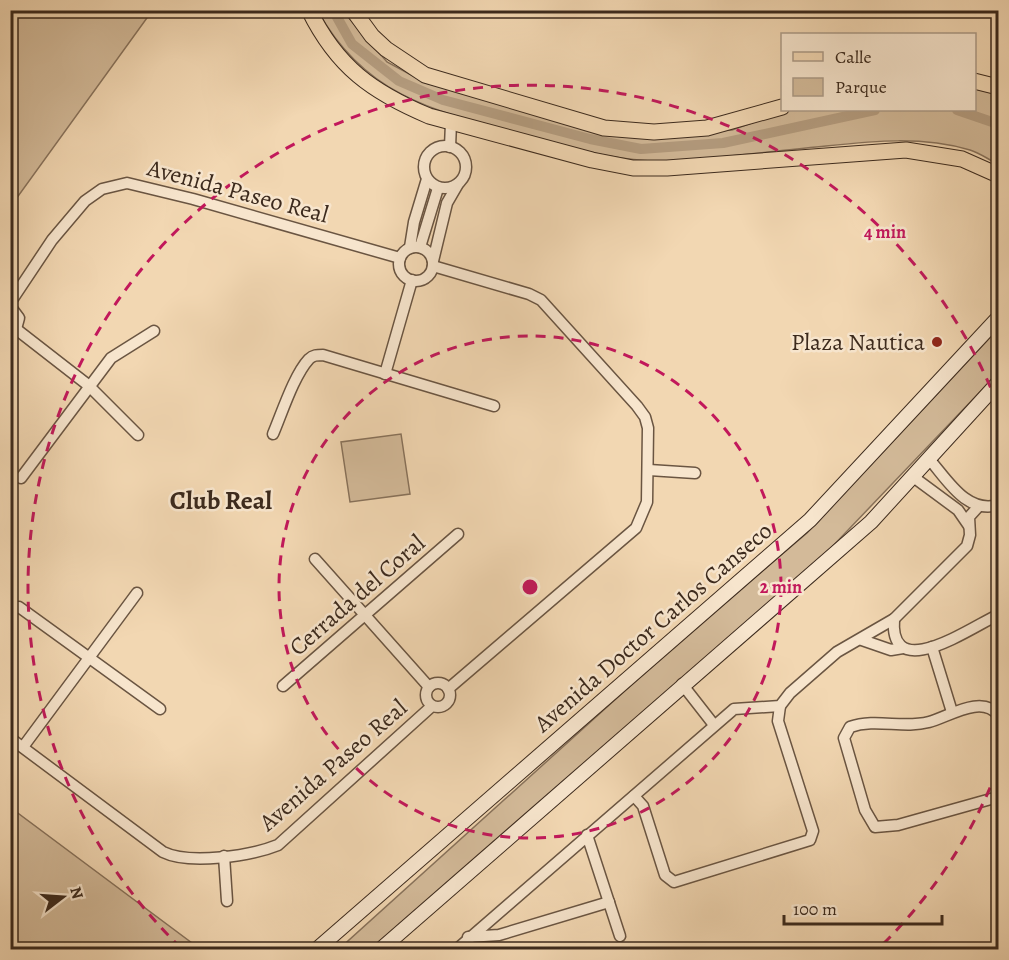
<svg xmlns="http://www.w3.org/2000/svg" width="1009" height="960" font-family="Alegreya,serif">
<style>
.green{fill:#d3ba99;stroke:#88725b;stroke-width:1.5}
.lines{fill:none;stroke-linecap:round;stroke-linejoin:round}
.canal{stroke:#b49c7f;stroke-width:10}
.street-casing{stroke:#6a5542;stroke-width:13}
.secondary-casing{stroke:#3c2a1d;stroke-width:16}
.primary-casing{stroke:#3c2a1d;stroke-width:17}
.street{stroke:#f7e5cd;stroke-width:10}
.secondary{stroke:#f7e5cd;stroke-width:14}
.primary{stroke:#f2d7b2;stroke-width:15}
.ring{fill:none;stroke:#c2185b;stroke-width:3;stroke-dasharray:10 8}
.poi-dot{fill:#8f2418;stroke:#f7e5cd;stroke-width:2}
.labels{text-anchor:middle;stroke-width:5;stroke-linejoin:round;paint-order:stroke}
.street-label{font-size:24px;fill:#3c2a1d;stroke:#f7e5cd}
.poi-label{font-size:24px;fill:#3c2a1d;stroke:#f7e5cd;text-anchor:end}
.neighbourhood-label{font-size:26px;font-weight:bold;fill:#3c2a1d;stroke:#f7e5cd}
.centre{fill:#c2185b;stroke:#f7e5cd;stroke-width:3}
.ring-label{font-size:18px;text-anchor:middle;font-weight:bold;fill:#c2185b;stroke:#f7e5cd;stroke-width:5;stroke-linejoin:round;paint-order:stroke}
</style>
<rect width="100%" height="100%" fill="#f2d7b2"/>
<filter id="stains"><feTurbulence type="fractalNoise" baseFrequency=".00333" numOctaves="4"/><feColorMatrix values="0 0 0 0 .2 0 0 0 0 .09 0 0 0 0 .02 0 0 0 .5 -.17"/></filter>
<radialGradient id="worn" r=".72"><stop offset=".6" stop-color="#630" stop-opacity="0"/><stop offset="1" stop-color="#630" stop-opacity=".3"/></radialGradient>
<g class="green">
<path d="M 11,10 L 152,11 L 11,206 L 10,11 Z"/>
<path d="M 318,11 L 343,11 L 387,62 L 426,83 L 654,135 L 732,130 L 789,110 L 974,110 L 975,84 L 998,90 L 998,164 C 989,160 980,153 970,150 C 922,136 874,141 826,146 C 774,151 723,158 671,161 C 623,163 579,150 533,137 C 442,113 367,100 318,11 Z"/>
<path d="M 998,329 L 998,373 L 829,550 L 376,949 L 338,950 L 690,632 L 807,533 Z"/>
<path d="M 401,434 L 410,494 L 350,502 L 341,442 Z"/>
<path d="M 10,808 L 11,808 L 200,949 L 11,949 Z"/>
</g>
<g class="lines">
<g class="canal">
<path d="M 333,10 L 352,44 L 399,81 L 443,100 L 590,139 L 641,149 L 723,143 L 875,110"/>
<path d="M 957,110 L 998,124"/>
</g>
<defs>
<g id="street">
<circle cx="445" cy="167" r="21"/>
<path d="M 450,147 L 451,123"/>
<circle cx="416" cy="264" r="17"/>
<path d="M 410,247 L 414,222 L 427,179"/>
<path d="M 420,247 L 438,188"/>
<path d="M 433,261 L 447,203 L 458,184"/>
<path d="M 433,266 L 529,294 L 541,300 L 637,406 L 645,417 L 648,428 L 647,502 L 636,528 L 448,689"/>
<path d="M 10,303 L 52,240 L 85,201 L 102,189 L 127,183 L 193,199 L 400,258"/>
<path d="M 10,306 L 19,318 L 16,329 L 11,332"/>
<path d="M 16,329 L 88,385 L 138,435"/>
<path d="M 385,374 L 412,280"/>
<path d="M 273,434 C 282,413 294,375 309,359 C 313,355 317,355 323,355 L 494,406"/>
<path d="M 929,459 C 947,479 966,514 998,505"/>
<path d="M 649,470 L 695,473"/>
<path d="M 912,476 L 958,510 L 969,526"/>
<path d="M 21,478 L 111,358 L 154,331"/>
<path d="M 315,559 L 429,687"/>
<path d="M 19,607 L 160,709"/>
<path d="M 894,619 C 889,686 973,626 998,615"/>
<path d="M 862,640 L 891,650 L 903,648"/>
<path d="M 932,647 L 952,712"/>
<circle cx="438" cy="695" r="12"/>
<path d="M 682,684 L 714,725"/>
<path d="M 283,686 L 458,534"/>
<path d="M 998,715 C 982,694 948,717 929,722 C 903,729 876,718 850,727 L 844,738 L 865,810 L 875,827 L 898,825 L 998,797"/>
<path d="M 10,738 L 163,852 C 189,865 251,856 278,845 L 432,706"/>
<path d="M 23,747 L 137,593"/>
<path d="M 634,796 L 643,806 L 665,875 L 674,882 L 810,840 L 813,831 L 778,721 L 780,706"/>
<path d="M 587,835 L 620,936"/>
<path d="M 224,856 L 227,901"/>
<path d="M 468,937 L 499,935 L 609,902"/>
<path d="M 456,950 L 734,709 L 780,706 L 790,693 L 837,652 L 894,619 L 967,546 L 970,535 L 969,517 L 979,506"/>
</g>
<g id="secondary">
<path d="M 316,950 L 810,520 L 998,318"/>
<path d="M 380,950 L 871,522 L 998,383"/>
</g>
<g id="primary">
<path d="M 309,10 C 337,67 372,92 429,116 L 592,160 L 633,168 L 667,168 L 906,150 L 962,159 L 998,175"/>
<path d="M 353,10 L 372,36 L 386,49 L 425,75 L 604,128 L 654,132 L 707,128 L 782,107"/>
<path d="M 974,81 L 998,87"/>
</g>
</defs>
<use href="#street" class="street-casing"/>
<use href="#secondary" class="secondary-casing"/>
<use href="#primary" class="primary-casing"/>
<use href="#street" class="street"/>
<use href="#secondary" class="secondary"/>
<use href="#primary" class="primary"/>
</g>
<g class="ring">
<circle cx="530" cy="587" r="251"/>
<path d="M997 771A502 502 0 0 1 879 948M181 948A502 502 0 1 1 997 403"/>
</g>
<circle class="poi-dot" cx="937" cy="342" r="6"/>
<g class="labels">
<g class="street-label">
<text transform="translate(238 191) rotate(15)" y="8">Avenida Paseo Real</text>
<text transform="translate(357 595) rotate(-41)" y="8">Cerrada del Coral</text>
<text transform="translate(653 627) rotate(-41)" y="8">Avenida Doctor Carlos Canseco</text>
<text transform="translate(333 765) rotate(-41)" y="8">Avenida Paseo Real</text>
</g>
<g class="poi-label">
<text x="925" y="350">Plaza Nautica</text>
</g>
<g class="neighbourhood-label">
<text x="221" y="509">Club Real</text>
</g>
</g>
<circle cx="530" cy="587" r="9" class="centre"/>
<g class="ring-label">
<text x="885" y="238">4 min</text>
<text x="781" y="593">2 min</text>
</g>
<rect width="1009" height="960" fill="none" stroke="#f2d7b2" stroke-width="36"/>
<rect x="12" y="12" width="985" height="936" fill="none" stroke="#3c2a1d" stroke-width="3"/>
<rect x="18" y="18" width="973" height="924" fill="none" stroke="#3c2a1d" stroke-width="1.5"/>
<rect x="781" y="33" width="195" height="78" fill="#f7e5cd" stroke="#ac9a87" stroke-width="1.5"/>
<rect x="793" y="52" width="30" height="9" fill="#f2d7b2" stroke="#ac9a87" stroke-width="1.5"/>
<text x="835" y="63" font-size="18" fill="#3c2a1d">Calle</text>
<rect x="793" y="78" width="30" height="18" fill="#d3ba99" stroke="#ac9a87" stroke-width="1.5"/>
<text x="835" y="93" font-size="18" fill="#3c2a1d">Parque</text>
<g transform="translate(63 897) rotate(73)" stroke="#f7e5cd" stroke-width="4.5" paint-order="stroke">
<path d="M0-4.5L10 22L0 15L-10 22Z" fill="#3c2a1d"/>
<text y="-9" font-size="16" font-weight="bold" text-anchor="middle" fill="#3c2a1d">N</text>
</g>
<path d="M784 915v9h158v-9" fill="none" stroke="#3c2a1d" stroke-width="3"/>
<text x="793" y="915" font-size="18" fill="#3c2a1d" stroke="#f7e5cd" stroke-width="4.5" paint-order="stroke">100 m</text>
<rect width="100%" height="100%" filter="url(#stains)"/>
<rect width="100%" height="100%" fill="url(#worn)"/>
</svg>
